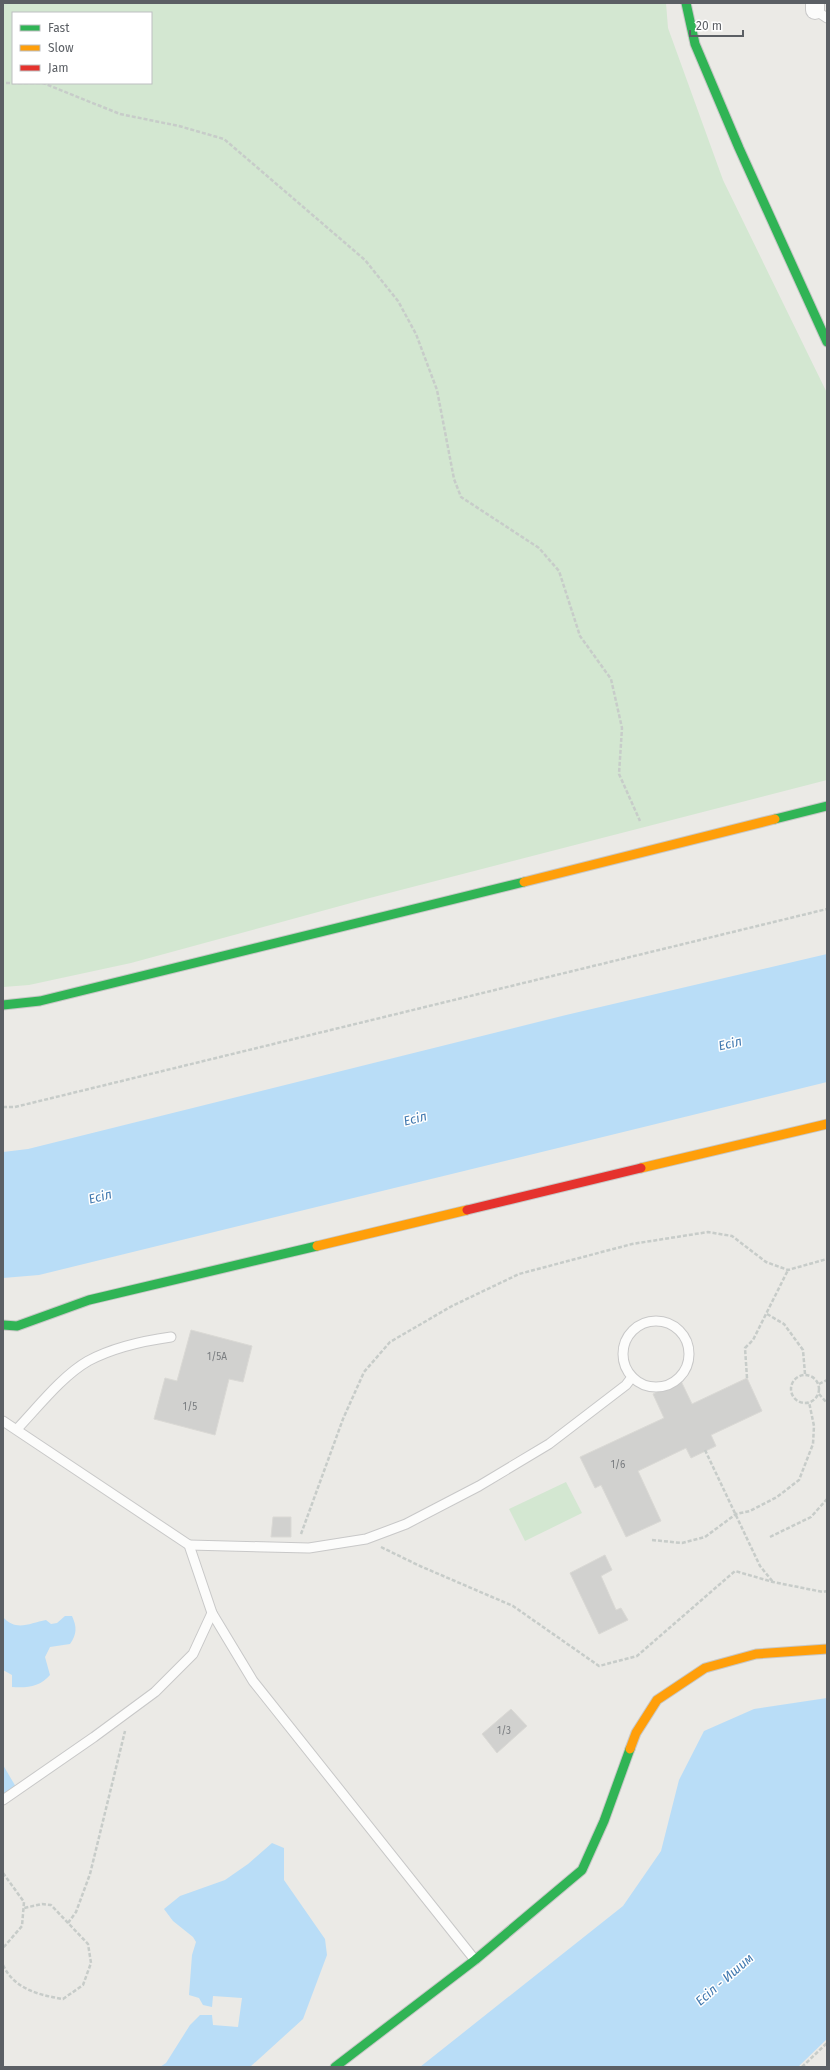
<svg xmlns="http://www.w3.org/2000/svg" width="830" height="2070" font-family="'Fira Sans',sans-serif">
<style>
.green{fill:#d3e7d1;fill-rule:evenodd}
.water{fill:#b9ddf7}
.building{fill:#d1d1cf;stroke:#dad9d5}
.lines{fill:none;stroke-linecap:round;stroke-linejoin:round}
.lane-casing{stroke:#c8c8c8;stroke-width:11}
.street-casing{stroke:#c8c8c8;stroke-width:20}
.fast-casing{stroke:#c7c7c6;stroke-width:11}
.slow-casing{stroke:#c7c7c6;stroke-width:11}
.jam-casing{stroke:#c7c7c6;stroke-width:11}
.path{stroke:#c7ccc9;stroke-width:2.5;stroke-dasharray:4 2;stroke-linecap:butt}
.lane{stroke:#fcfcfb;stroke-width:9}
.street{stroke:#fcfcfb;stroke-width:18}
.fast{stroke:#30b455;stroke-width:9}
.slow{stroke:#ff9f0a;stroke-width:9}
.jam{stroke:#e5322d;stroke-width:9}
.labels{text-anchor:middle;stroke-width:3;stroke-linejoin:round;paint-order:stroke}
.number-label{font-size:10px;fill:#7a7d80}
.water-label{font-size:13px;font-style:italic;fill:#4078af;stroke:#fff}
</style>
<rect width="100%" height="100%" fill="#ebeae6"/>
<g class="green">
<path d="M 3,3 L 666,3 L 668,28 L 723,180 L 827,393 L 827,780 L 362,900 L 131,963 L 29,985 L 3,987 ZM 13,13 L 151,13 L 151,83 L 13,83 Z"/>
<path d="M 566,1482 L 582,1513 L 525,1541 L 509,1509 Z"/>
</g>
<g class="water">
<path d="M 827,954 L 827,1082 L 39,1275 L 3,1278 L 3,1152 L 28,1149 L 566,1015 Z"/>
<path d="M 65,1616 L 72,1616 C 77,1627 77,1634 70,1644 L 50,1647 L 45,1657 L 50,1675 C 40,1687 27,1688 12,1687 L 12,1675 L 3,1670 L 3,1617 C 16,1632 30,1623 46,1620 L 51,1624 L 57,1623 Z"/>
<path d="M 827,1698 L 827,2039 L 798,2067 L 420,2067 L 623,1906 L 661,1851 L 679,1780 L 704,1731 L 754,1709 Z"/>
<path d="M 3,1765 L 16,1787 L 3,1795 Z"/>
<path d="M 272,1843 L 284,1848 L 284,1880 L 325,1939 L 327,1955 L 303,2019 L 250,2067 L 160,2067 L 166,2063 L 190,2025 L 200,2015 L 212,2015 L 213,2025 L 238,2027 L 242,1998 L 213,1996 L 212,2007 L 203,2005 L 199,1998 L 189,1995 L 192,1955 L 196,1942 L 193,1937 L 173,1921 L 164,1909 L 180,1896 L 225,1880 L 248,1864 Z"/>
</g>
<g class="building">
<path d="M 191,1330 L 252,1346 L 243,1382 L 229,1379 L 215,1435 L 154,1419 L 165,1378 L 177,1381 Z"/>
<path d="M 747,1378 L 762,1411 L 711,1435 L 716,1446 L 691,1458 L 686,1448 L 638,1471 L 661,1521 L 626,1537 L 601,1485 L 595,1488 L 580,1457 L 664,1418 L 653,1394 L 681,1381 L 692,1404 Z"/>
<path d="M 273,1517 L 291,1517 L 291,1537 L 271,1537 Z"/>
<path d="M 605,1555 L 612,1570 L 601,1576 L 616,1610 L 621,1608 L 628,1620 L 599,1634 L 570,1573 Z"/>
<path d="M 511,1709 L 527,1726 L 497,1753 L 482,1734 Z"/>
</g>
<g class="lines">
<defs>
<g id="lane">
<path d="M 815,10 L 827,18"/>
<circle cx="656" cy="1354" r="33"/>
<path d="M 3,1421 L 189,1545 L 212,1613 L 253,1681 L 475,1960"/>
<path d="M 17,1429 C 38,1407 62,1376 88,1361 C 114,1347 142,1341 171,1337"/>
<path d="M 189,1545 L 309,1548 L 366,1539 L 406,1524 L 479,1486 L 549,1444 L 626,1385 L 632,1377"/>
<path d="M 3,1800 L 94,1737 L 155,1692 L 193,1654 L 212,1613"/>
</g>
<path id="street" d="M 815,10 L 815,3"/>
<g id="fast">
<path d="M 686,3 L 695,44 L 739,148 L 827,342"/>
<path d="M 775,819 L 827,806"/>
<path d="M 3,1005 L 40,1001 L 524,882"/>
<path d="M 3,1325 L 17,1326 L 89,1300 L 317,1246"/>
<path d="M 335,2067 L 475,1960 L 582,1870 L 604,1821 L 630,1749"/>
</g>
<g id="slow">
<path d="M 524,882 L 775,819"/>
<path d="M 641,1168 L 827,1124"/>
<path d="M 317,1246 L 467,1210"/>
<path d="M 630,1749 L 636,1733 L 657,1700 L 705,1668 L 756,1654 L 827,1649"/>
</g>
<path id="jam" d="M 467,1210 L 641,1168"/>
</defs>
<use href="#lane" class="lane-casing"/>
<use href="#street" class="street-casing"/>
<use href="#fast" class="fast-casing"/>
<use href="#slow" class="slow-casing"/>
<use href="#jam" class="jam-casing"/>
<g class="path">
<path d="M 6,83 L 43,83 L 120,114 L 179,126 L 224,139 L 365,260 L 398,301 L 416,334 L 437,390 L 454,479 L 461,497 L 539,548 L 559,571 L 580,636 L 611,679 L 622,728 L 619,774 L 640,821"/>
<path d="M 3,1107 L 15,1107 L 827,909"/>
<path d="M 767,1314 L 784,1324 L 803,1350 L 805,1374"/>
<circle cx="805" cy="1389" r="14"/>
<path d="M 747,1378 L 745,1348 L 753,1340 L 788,1270"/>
<path d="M 819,1384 L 827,1380"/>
<path d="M 819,1394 L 827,1403"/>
<path d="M 705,1450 L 760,1566 L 773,1582"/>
<path d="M 301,1534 L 343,1419 L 364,1372 L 390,1342 L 452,1306 L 519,1274 L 632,1244 L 708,1232 L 732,1236 L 766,1262 L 788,1270 L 827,1259"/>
<path d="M 770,1537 L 811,1517 L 827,1499"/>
<path d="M 652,1540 L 682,1543 L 705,1537 L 736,1514 L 750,1511 L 777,1497 L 799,1480 L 813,1444 L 814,1426 L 809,1402"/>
<path d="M 381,1547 L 420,1566 L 513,1606 L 599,1666 L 637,1656 L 735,1571 L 773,1582 L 823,1592 L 827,1591"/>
<path d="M 3,1873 L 24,1902 L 22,1926 L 3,1948"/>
<path d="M 68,1923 L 76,1912 L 90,1874 L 125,1731"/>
<path d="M 3,1965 C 14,1989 39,1995 63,1999 L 83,1985 L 91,1963 L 88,1944 L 51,1905 L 42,1904 L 24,1908"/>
<path d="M 802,2067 L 827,2043"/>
</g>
<use href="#lane" class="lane"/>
<use href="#street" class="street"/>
<use href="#fast" class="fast"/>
<use href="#slow" class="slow"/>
<use href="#jam" class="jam"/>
</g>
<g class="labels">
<g class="number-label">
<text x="217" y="1360">1/5А</text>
<text x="190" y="1410">1/5</text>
<text x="618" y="1468">1/6</text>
<text x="504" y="1734">1/3</text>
</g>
<g class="water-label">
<text transform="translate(730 1043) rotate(-13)" y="5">Есіл</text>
<text transform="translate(415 1118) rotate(-14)" y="5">Есіл</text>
<text transform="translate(100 1196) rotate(-14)" y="5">Есіл</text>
<text transform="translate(724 1979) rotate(-41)" y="5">Есіл - Ишим</text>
</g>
</g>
<rect width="830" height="2070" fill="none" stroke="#5b5f64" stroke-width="8"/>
<rect x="12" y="12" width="140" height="72" fill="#ffffff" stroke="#bdbfc1"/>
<rect x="20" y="25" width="20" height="6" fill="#30b455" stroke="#bdbfc1"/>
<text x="48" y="32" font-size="12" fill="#5b5f64">Fast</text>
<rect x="20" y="45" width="20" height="6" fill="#ff9f0a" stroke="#bdbfc1"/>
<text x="48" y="52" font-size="12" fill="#5b5f64">Slow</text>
<rect x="20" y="65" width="20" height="6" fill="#e5322d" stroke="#bdbfc1"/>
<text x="48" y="72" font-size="12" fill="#5b5f64">Jam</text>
<path d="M690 30v6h53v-6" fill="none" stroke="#5b5f64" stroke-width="2"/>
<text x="696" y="30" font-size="12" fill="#5b5f64" stroke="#ffffff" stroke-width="3" paint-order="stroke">20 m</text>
</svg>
